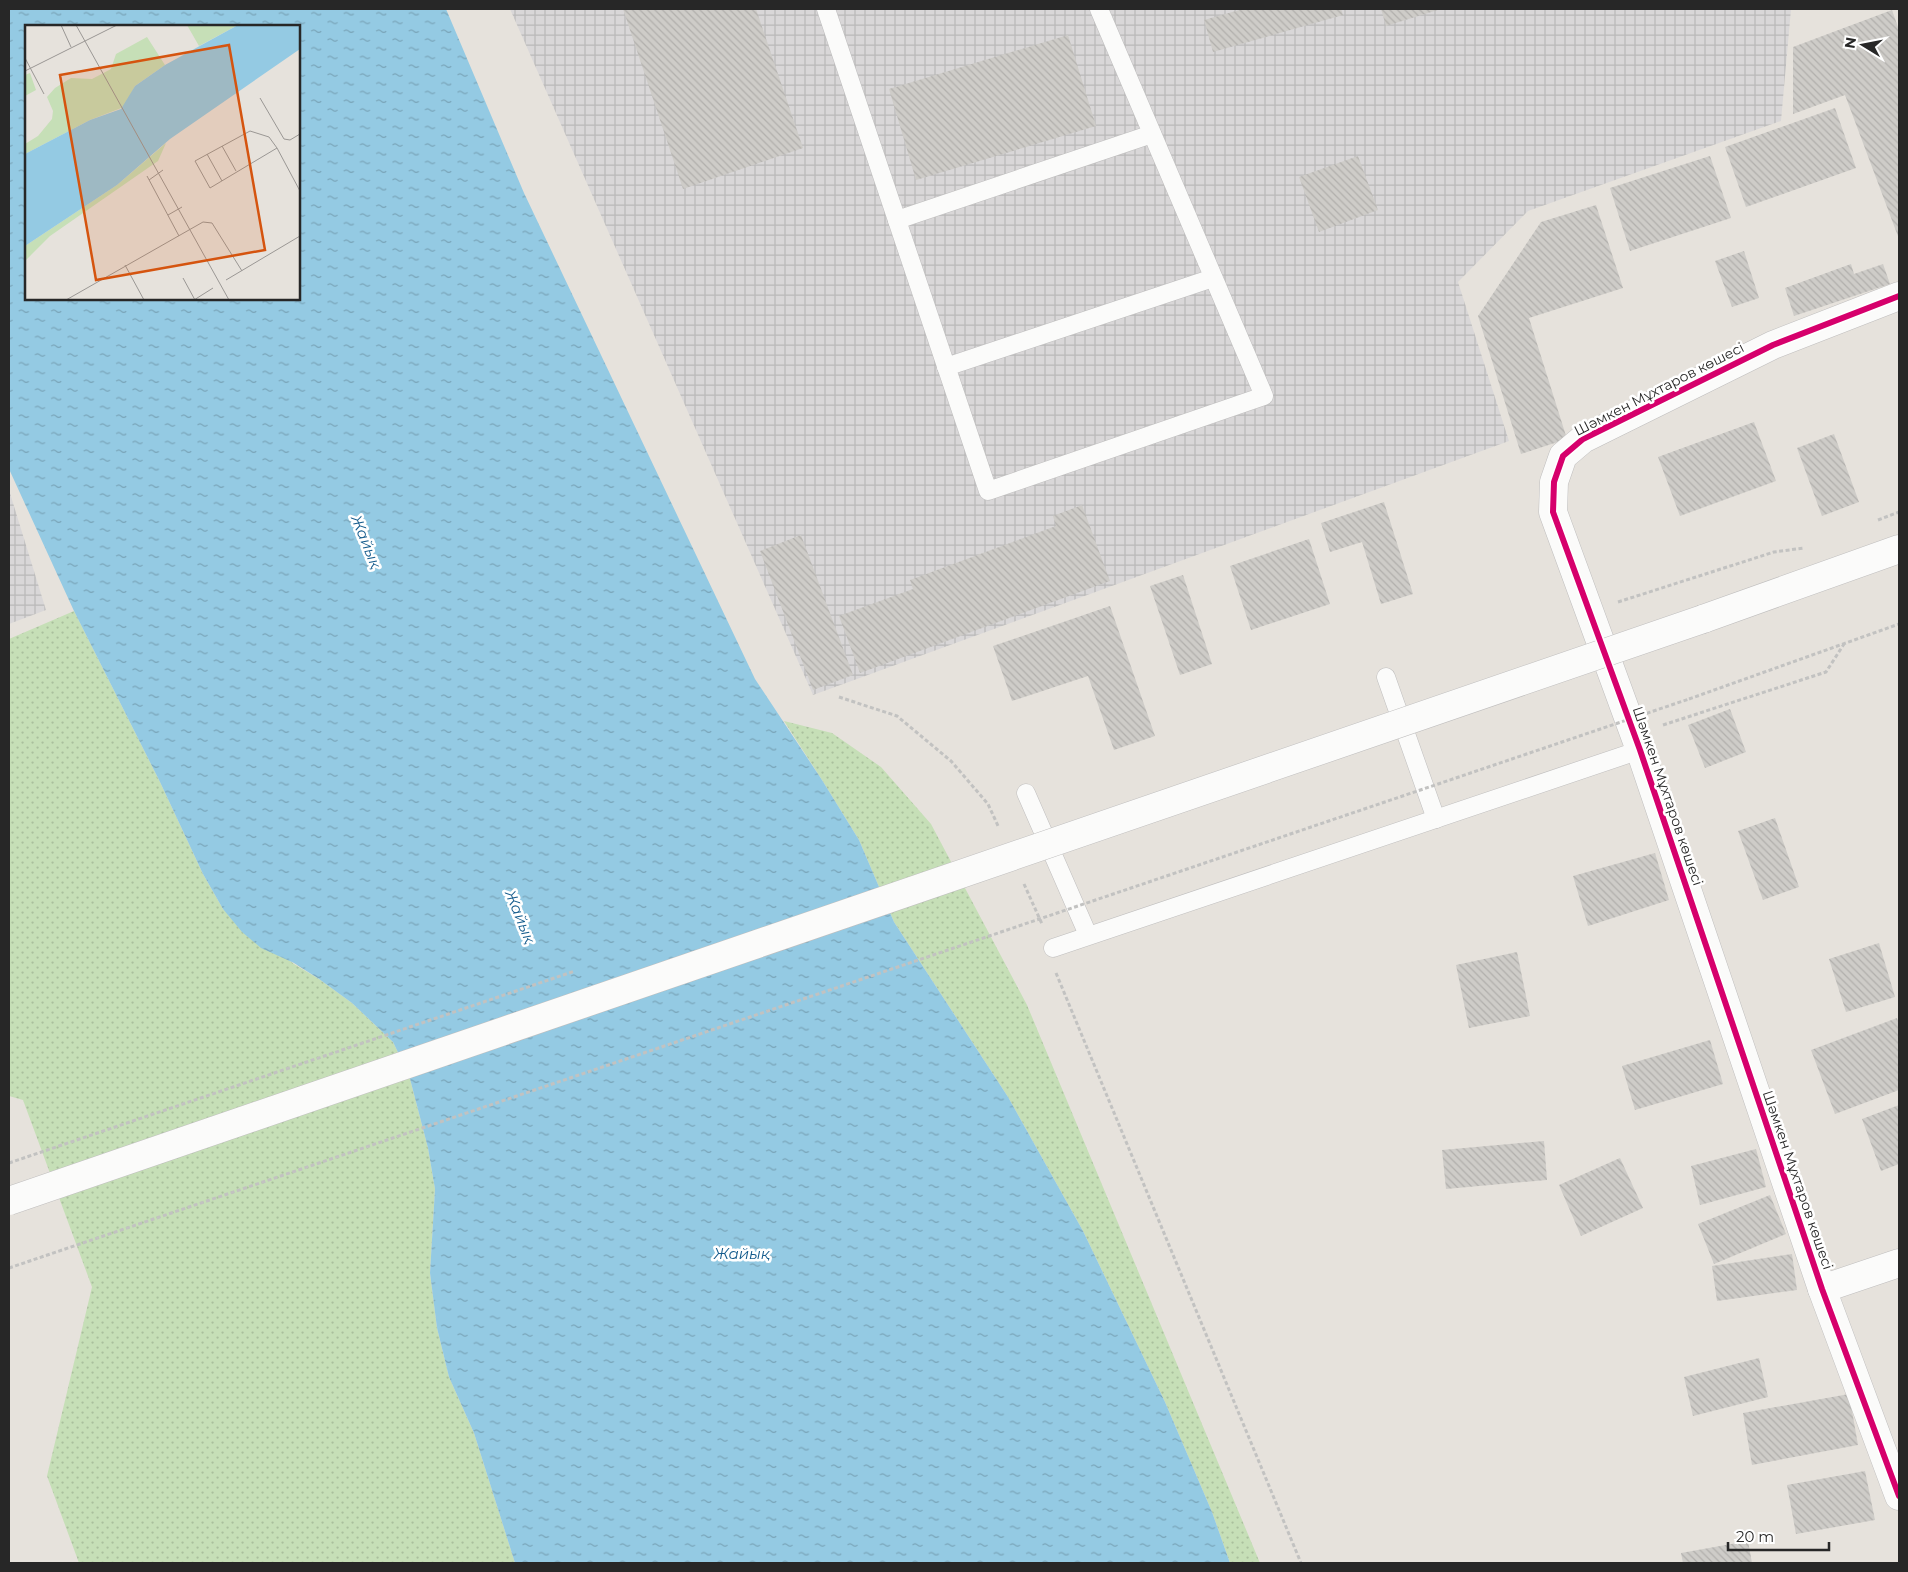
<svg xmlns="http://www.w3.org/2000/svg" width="1908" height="1572" font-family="Montserrat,sans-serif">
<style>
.industrial{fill:url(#industrial-grid)}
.grass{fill:url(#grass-dots)}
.water{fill:url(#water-ripples);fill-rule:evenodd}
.building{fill:url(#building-back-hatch)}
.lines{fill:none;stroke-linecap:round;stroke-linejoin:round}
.lane-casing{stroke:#bfbebe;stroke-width:19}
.street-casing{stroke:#bfbebe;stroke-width:29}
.secondary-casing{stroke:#bfbebe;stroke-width:29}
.path{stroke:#c2c2c1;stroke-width:3;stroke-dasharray:4 2.5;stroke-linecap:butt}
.lane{stroke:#fbfbfa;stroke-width:18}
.street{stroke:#fbfbfa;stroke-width:28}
.secondary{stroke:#fbfbfa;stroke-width:28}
.secondary-bridge-casing{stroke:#bfbebe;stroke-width:29;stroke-linecap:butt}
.path-bridge{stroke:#c2c2c1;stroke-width:3;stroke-dasharray:4 2.5;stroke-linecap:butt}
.secondary-bridge{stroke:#fbfbfa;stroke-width:28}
.cycleway-casing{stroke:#fff;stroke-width:9}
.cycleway{stroke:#d6006c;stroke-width:6}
.labels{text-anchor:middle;stroke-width:5;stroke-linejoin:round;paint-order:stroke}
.street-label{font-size:14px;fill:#272727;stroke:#fff}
.water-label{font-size:15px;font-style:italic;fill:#155c8d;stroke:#fff}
.inset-road{fill:none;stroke:#9a9794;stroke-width:1}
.view{fill:#d5540f;fill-opacity:0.15;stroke:#d5540f;stroke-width:2.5}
.inset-edge{fill:none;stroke:#272727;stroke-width:2.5}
</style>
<defs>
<pattern id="industrial-grid" width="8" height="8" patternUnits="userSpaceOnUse" patternTransform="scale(1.25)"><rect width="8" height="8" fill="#d9d7d8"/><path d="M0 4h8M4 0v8" fill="none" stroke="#bab9b9"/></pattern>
<pattern id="grass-dots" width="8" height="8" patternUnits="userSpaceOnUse" patternTransform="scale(1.25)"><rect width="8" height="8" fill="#c6dfb7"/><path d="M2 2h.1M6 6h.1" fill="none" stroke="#aabf9d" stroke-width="1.8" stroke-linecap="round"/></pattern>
<pattern id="water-ripples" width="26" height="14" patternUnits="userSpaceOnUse" patternTransform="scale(1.25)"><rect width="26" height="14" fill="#94cae3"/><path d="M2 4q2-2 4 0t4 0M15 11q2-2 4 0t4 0" fill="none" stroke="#79a4b8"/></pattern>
<pattern id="building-back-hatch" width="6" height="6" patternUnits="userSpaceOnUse" patternTransform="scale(1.25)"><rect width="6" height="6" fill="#ceccc8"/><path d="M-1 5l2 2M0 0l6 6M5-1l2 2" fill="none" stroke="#b1afac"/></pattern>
</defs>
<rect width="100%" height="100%" fill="#e6e2dc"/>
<g class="industrial">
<path d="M 510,9 L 1791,9 L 1781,121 L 1528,211 L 1458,282 L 1509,441 L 813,695 Z"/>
<path d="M 9,490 L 46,610 L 9,624 Z"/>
</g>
<g class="grass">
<path d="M 74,611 L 160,782 L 203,874 L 223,909 L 294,964 L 319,979 L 352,1003 L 393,1042 L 409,1075 L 428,1148 L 435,1189 L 430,1273 L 437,1328 L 449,1377 L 474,1433 L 515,1563 L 79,1563 L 47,1476 L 92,1287 L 23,1100 L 9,1096 L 9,639 Z"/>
<path d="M 784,721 L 832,733 L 881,767 L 931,824 L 1027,1005 L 1260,1563 L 1230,1563 L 1212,1512 L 1165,1402 L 1083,1231 L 1008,1097 L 894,922 L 859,840 L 822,780 Z"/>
</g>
<path class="water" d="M 9,9 L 446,9 L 524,193 L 755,679 L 822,780 L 859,840 L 894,922 L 1008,1097 L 1083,1231 L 1165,1402 L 1212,1512 L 1230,1563 L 515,1563 L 474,1433 L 449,1377 L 437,1328 L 430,1273 L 435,1189 L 428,1148 L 409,1075 L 393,1042 L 352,1003 L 319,979 L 294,963 L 261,948 L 242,932 L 223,909 L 203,874 L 160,782 L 74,611 L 9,469 ZM 26,26 L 299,26 L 299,299 L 26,299 Z"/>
<g class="building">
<path d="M 623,9 L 756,9 L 803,148 L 683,189 Z"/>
<path d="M 1243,9 L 1341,9 L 1343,15 L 1213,52 L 1204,20 Z"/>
<path d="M 1381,9 L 1441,9 L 1386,26 Z"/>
<path d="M 1892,10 L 1899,30 L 1899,239 L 1845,95 L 1793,114 L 1793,47 Z"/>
<path d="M 1068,35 L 1096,126 L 916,180 L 889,89 Z"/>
<path d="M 1835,108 L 1856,168 L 1746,207 L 1725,147 Z"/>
<path d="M 1358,156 L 1378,210 L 1319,232 L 1299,177 Z"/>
<path d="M 1710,156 L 1731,218 L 1630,251 L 1610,188 Z"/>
<path d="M 1596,205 L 1623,288 L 1529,318 L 1567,439 L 1521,454 L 1478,316 L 1541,222 Z"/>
<path d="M 1744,251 L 1759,298 L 1732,307 L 1715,261 Z"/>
<path d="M 1851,264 L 1854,274 L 1883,264 L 1890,284 L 1794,316 L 1785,288 Z"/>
<path d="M 1754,422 L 1776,481 L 1680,516 L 1658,457 Z"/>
<path d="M 1834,434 L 1859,502 L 1822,516 L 1797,448 Z"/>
<path d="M 1384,502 L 1413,594 L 1381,604 L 1362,542 L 1330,552 L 1321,523 Z"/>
<path d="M 1082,505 L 1110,581 L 860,673 L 839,616 L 913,589 L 910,580 L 1056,526 L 1053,516 Z"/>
<path d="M 801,535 L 853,675 L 813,690 L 760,551 Z"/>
<path d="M 1309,539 L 1330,604 L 1251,630 L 1230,566 Z"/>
<path d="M 1183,575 L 1212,664 L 1180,675 L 1150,586 Z"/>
<path d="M 1110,606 L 1155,736 L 1114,750 L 1088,676 L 1012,701 L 993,646 Z"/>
<path d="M 1730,709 L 1746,752 L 1705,768 L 1688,725 Z"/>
<path d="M 1775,818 L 1799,887 L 1763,900 L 1738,831 Z"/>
<path d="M 1655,853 L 1669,900 L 1588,926 L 1573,876 Z"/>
<path d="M 1879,943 L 1895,997 L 1846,1012 L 1829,959 Z"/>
<path d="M 1517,952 L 1530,1016 L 1469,1028 L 1456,965 Z"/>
<path d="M 1897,1018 L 1899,1025 L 1899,1090 L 1835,1114 L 1811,1050 Z"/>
<path d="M 1710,1040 L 1723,1084 L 1635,1110 L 1622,1066 Z"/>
<path d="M 1899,1105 L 1899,1164 L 1881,1171 L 1862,1119 Z"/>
<path d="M 1544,1141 L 1547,1180 L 1446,1189 L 1442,1150 Z"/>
<path d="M 1756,1149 L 1766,1187 L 1700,1205 L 1691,1166 Z"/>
<path d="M 1620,1158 L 1643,1208 L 1581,1236 L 1559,1185 Z"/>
<path d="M 1770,1195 L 1786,1234 L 1714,1264 L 1698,1224 Z"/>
<path d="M 1792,1254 L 1797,1290 L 1717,1301 L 1712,1266 Z"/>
<path d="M 1759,1358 L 1768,1397 L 1693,1416 L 1684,1377 Z"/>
<path d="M 1849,1394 L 1858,1445 L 1752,1465 L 1743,1413 Z"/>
<path d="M 1865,1471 L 1875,1520 L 1796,1534 L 1787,1485 Z"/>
<path d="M 1748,1541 L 1752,1563 L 1683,1563 L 1681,1553 Z"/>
</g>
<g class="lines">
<defs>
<g id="lane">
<path d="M 826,9 L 988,491 L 1264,396 L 1099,9"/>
<path d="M 897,220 L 1152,134"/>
<path d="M 946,367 L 1213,278"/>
<path d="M 1386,677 L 1436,819"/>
<path d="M 1026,793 L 1088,935"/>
<path d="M 1053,948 L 1640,750"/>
</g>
<g id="street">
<path d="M 1899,296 L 1773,345 L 1583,439 L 1563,456 L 1554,482 L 1553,512 L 1640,750 L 1822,1289 L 1899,1496"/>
<path d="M 1822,1289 L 1899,1263"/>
</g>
<path id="secondary" d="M 1703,619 L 1899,549"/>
</defs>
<use href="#lane" class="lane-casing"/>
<use href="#street" class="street-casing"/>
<use href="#secondary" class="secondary-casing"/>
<g class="path">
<path d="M 1878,520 L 1899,512"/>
<path d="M 1618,602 L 1774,552 L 1804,548"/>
<path d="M 839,697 L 897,716 L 951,761 L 988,804 L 999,828"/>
<path d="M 1689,699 L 1899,624"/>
<path d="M 1663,725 L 1826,672 L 1844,644"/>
<path d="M 1024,884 L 1042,924"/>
<path d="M 1056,973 L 1301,1563"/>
</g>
<use href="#lane" class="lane"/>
<use href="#street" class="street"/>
<use href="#secondary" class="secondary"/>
<defs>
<path id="secondary-bridge" d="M 9,1201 L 1703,619"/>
</defs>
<use href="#secondary-bridge" class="secondary-bridge-casing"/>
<g class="path-bridge">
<path d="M 9,1163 L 575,971"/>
<path d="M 9,1268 L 1689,699"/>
</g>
<use href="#secondary-bridge" class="secondary-bridge"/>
<defs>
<path id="cycleway" d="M 1899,296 L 1773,345 L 1583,439 L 1563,456 L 1554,482 L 1553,512 L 1640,750 L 1822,1289 L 1899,1496"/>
</defs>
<use href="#cycleway" class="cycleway-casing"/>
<use href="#cycleway" class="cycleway"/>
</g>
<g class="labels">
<g class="street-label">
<text transform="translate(1659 389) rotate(-27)" y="5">Шәмкен Мұхтаров көшесі</text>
<text transform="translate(1668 796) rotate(71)" y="5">Шәмкен Мұхтаров көшесі</text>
<text transform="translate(1798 1180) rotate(71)" y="5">Шәмкен Мұхтаров көшесі</text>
</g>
<g class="water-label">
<text transform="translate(366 542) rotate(68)" y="5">Жайық</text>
<text transform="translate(520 917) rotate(68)" y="5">Жайық</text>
<text x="742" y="1259">Жайық</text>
</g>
</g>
<g transform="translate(25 25)">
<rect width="275" height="275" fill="#e6e2dc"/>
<path d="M 162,0 L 213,0 L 174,21 ZM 122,12 L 140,40 L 110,61 L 99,82 L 65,95 L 0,129 L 0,119 L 13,111 L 27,94 L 28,86 L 22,72 L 30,63 L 46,53 L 67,54 L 86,44 L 91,29 ZM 5,48 L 11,65 L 0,71 L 0,50 ZM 141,118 L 133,136 L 25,211 L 0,236 L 0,221 L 92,160 Z" fill="#c6dfb7"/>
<path d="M 213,0 L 275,0 L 275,24 L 145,114 L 92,160 L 0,221 L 0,129 L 65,95 L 96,84 L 110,61 L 140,40 Z" fill="#94cae3"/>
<path class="inset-road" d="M 36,0 L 46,22M 51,0 L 204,275M 0,33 L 19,69M 0,46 L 92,0M 235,73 L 259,114 L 265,115 L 275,109M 197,121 L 211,146M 252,123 L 185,163 L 170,136 L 225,106 L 244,112 L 252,123 L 275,166M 182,129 L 197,156M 122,151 L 154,211M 124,155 L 138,145M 143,190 L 157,182M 100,240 L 119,275M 158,253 L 170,275M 201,255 L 275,211M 41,275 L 178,197 L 187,198 L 217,246M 169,275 L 188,263"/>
<path class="view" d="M 204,20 L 240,225 L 71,255 L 35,50 Z"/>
<rect width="275" height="275" class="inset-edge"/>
</g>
<rect width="1908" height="1572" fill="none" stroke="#272727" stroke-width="20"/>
<g transform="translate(1863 45) rotate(280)" stroke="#ffffff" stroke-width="4" paint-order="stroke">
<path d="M0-4L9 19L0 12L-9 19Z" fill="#272727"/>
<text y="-8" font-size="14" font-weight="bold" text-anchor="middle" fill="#272727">N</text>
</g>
<path d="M1728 1542v8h101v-8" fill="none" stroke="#272727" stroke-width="2.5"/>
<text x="1736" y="1542" font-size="15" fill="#272727" stroke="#ffffff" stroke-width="4" paint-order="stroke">20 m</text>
</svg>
